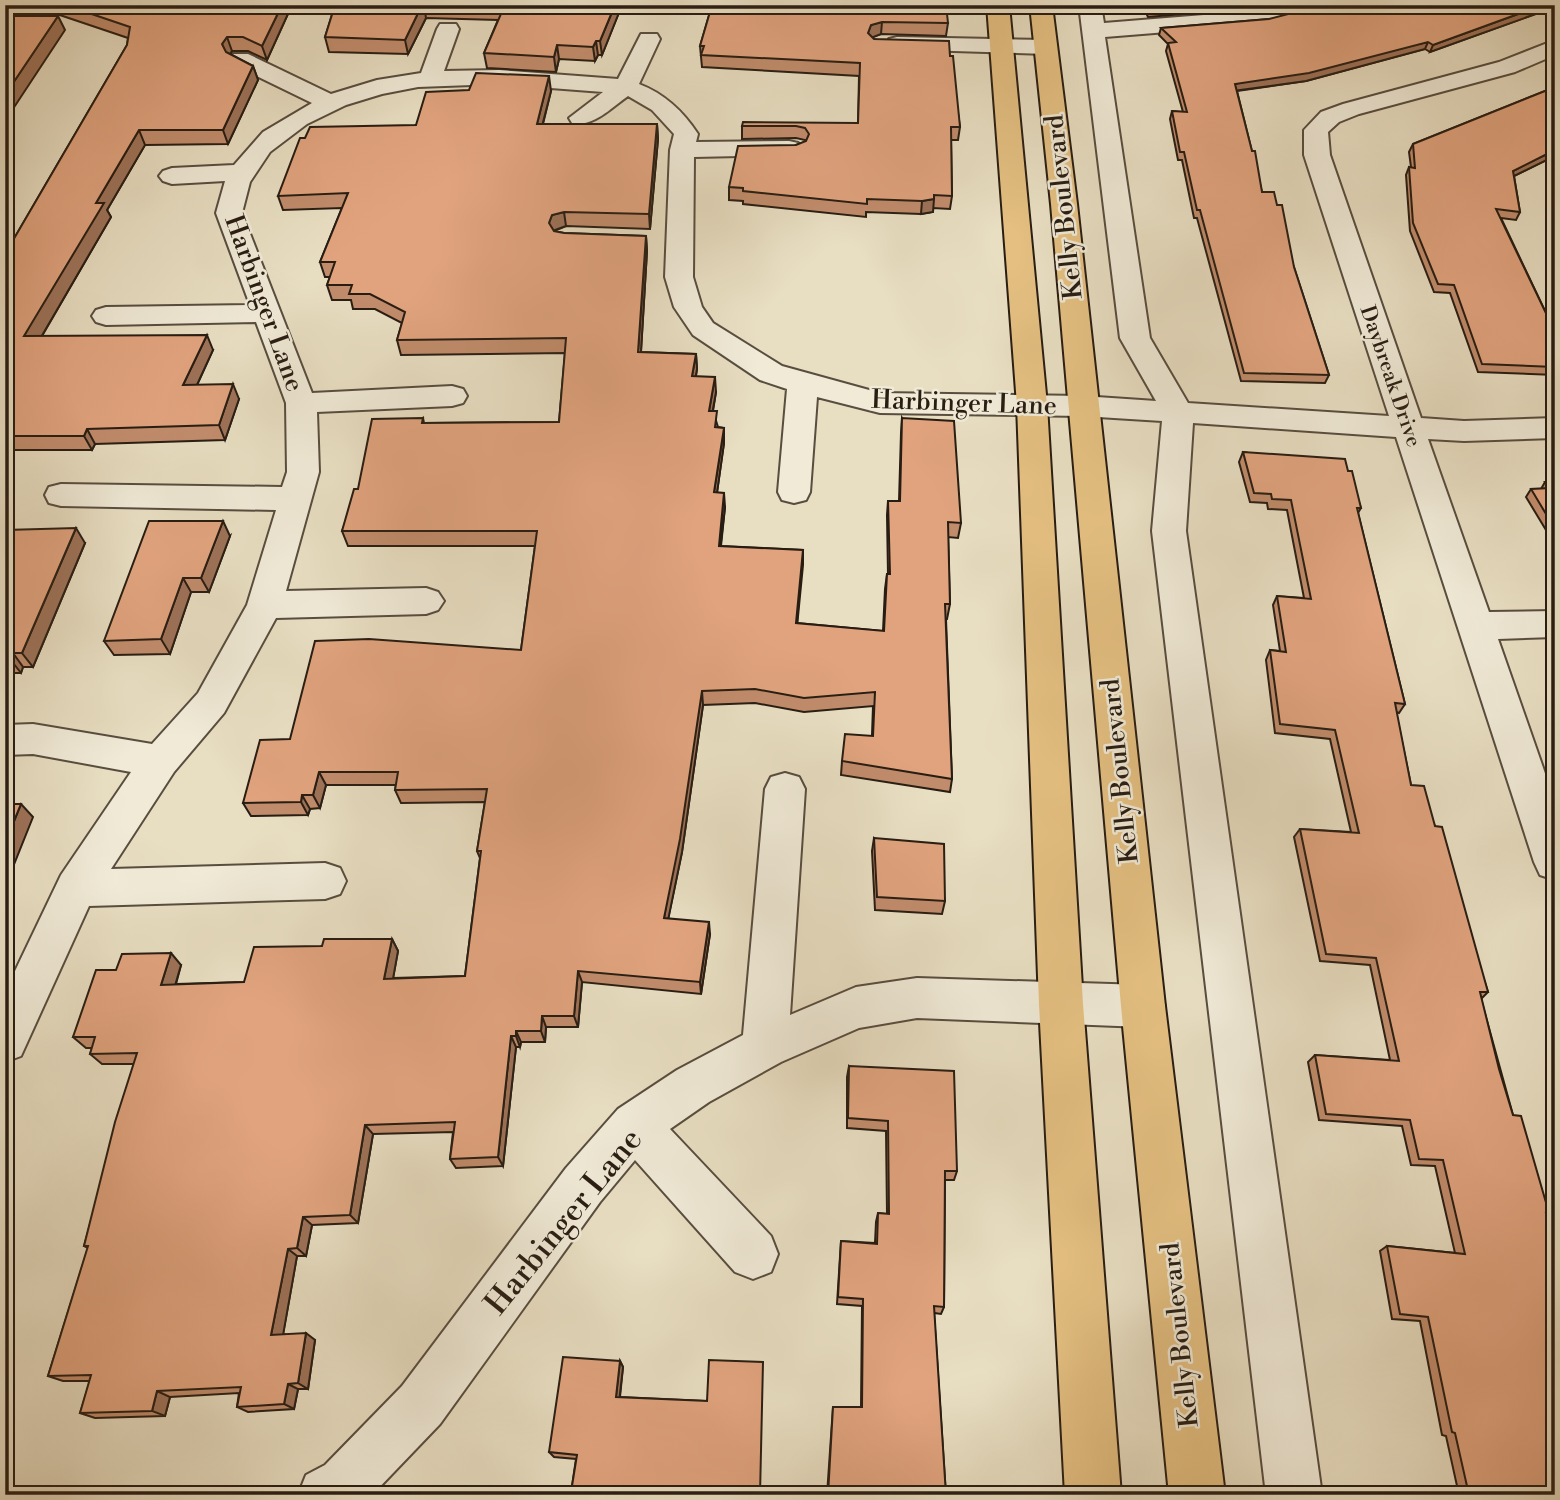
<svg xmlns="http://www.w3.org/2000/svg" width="1560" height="1500" font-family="'Libre Bodoni',serif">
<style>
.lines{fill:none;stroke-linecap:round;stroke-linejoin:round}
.minor-casing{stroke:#584d3f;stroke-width:4}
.major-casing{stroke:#281d13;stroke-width:4}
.minor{fill:#f0ead7;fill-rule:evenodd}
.major{fill:#e4bf81;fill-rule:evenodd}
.wall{fill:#c18c6c;stroke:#281d13;stroke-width:2}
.shaded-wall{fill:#9d7258;stroke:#281d13;stroke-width:2}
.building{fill:#e0a37e;stroke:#281d13;stroke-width:2}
.labels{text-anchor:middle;stroke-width:5;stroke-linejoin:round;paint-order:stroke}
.far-street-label{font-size:21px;fill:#281d13;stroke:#f0ead7}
.street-label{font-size:26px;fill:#281d13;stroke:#f0ead7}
.near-street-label{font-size:32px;fill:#281d13;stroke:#f0ead7}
</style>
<rect width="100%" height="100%" fill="#e8dec2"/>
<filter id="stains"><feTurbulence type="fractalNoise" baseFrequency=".00286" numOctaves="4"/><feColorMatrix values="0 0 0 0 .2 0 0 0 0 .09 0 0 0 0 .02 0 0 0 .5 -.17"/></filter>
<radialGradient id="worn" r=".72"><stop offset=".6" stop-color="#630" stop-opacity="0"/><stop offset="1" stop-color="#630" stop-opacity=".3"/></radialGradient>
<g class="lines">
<defs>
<g id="minor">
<path d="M 1079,5 L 1101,5 L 1104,23 L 1266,10 L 1286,5 L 1324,5 L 1321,10 L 1266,24 L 1105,37 L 1150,338 L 1188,403 L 1389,416 L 1304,155 L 1304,130 L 1321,112 L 1343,104 L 1499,62 L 1555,40 L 1555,55 L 1515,72 L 1359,114 L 1339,122 L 1328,132 L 1330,155 L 1421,418 L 1464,421 L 1555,418 L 1555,438 L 1464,441 L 1428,439 L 1489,612 L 1555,611 L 1555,637 L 1498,639 L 1555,802 L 1555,880 L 1540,875 L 1534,862 L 1396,437 L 1193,423 L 1186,531 L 1322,1495 L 1266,1495 L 1152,531 L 1162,421 L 1082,416 L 880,413 L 817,397 L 810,492 L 806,500 L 794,503 L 782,500 L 778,492 L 787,389 L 760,380 L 693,335 L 674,307 L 665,277 L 670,150 L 674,134 L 652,110 L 628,96 C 612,107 593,128 572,123 L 569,118 L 603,92 L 499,84 L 418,87 L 382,94 L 346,105 L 307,124 L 270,152 L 250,182 L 242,213 L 312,393 L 452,386 L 463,389 L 467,396 L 463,403 L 452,406 L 317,412 L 319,472 L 286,591 L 426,588 L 438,592 L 444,601 L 438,610 L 426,614 L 276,618 L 224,713 L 174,772 L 111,869 L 325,863 L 340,868 L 346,881 L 340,894 L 325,899 L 89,906 L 21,1056 L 5,1062 L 5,992 L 61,875 L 131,772 L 33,754 L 5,755 L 5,725 L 33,724 L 152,744 L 198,693 L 247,605 L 276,510 L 61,506 L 49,503 L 45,495 L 49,487 L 61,484 L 282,487 L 287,472 L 286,403 L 256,322 L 106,325 L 96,322 L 92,316 L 96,310 L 106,307 L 250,305 L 216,213 L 225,181 L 172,184 L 163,181 L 159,176 L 163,171 L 172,168 L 234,165 L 263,132 L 312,103 L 232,64 L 229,59 L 232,54 L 248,54 L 331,94 L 377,80 L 421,73 L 437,29 L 440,24 L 456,24 L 459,29 L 444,71 L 499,70 L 618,79 L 641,34 L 657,34 L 660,39 L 639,84 C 665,94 683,111 698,134 L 696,142 L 789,141 L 798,143 L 801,148 L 798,153 L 789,155 L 694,157 L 693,277 L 702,307 L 713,323 L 782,366 L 880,393 L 1082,396 L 1156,401 L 1120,338 Z"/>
<path d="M 897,37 L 1046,40 L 1054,42 L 1057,47 L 1054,52 L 1046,54 L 889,49 L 886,44 L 889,39 Z"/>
<path d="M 785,773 L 799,777 L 805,789 L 790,1015 L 856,987 L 917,978 L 1143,985 L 1159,991 L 1165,1006 L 1159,1021 L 1143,1027 L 917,1018 L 859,1028 L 781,1062 L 709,1102 L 670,1129 L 771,1236 L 778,1254 L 771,1272 L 753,1279 L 735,1272 L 635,1160 L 600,1202 L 440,1424 L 372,1495 L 298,1495 L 306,1475 L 325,1465 L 402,1386 L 566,1168 L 618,1109 L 677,1070 L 743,1035 L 765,789 L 771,777 Z"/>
</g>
<g id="major">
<path d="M 987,5 L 1009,5 L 1047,405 L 1083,1004 L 1121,1495 L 1065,1495 L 1039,1004 L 1017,405 Z"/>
<path d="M 1030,5 L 1052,5 L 1077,204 L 1165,1006 L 1225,1495 L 1169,1495 L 1121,1006 L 1051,204 Z"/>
</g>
</defs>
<use href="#minor" class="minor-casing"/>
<use href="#major" class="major-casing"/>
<use href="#minor" class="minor"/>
<use href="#major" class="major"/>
</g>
<g class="wall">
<path d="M 30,5 L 292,5 L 267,60 L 248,51 L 232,51 L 230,54 L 253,66 L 258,80 L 228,144 L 145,145 L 107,210 L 111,217 L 42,336 L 213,350 L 197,385 L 239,399 L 225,440 L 95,444 L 92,450 L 5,450 L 5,254 L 127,45 L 128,38 Z"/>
<path d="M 335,5 L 622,5 L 602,55 L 598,55 L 595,61 L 559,59 L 556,72 L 487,68 L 484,53 L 498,20 L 426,18 L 408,54 L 329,52 L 325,37 Z"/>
<path d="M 712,5 L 948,23 L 946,36 L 881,34 L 872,37 L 874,39 L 950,56 L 960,127 L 958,140 L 951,140 L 952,196 L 950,209 L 933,208 L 933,212 L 921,214 L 866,212 L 866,217 L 743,204 L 743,201 L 729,200 L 729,187 L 796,145 L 805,142 L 805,140 L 796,138 L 742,139 L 742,126 L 858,123 L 859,76 L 702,67 L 700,46 Z"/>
<path d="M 1142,5 L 1274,5 L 1266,7 L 1148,17 Z"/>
<path d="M 1555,5 L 1555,7 L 1430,52 L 1425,49 L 1306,81 L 1237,91 L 1262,192 L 1294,267 L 1329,375 L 1325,383 L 1241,381 L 1197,218 L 1194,218 L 1182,160 L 1178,160 L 1170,119 L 1172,111 L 1183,112 L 1166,51 L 1168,44 L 1159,35 L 1161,28 L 1269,19 Z"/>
<path d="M 1555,87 L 1555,156 L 1514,176 L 1520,212 L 1516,220 L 1501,218 L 1555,332 L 1555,375 L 1478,372 L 1450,293 L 1434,292 L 1410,231 L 1406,175 L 1409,167 L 1411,167 L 1409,152 L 1413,144 Z"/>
<path d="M 551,91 L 543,124 L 657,124 L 658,139 L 650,229 L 566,226 L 554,231 L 564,233 L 646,236 L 647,251 L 641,352 L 696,354 L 697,369 L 696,376 L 716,392 L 713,411 L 718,427 L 724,428 L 724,443 L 717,492 L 725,507 L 721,546 L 803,550 L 797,623 L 883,631 L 885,589 L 887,574 L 888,574 L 887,515 L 888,501 L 899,501 L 901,433 L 902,418 L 961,523 L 958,538 L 948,537 L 950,604 L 947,619 L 946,619 L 952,779 L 950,792 L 841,775 L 842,761 L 872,735 L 873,706 L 804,712 L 755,703 L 703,705 L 682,852 L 668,919 L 710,934 L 701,994 L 582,982 L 578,1027 L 546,1027 L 545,1042 L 521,1042 L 520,1047 L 516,1047 L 503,1166 L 456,1168 L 450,1159 L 453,1132 L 373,1134 L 358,1223 L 312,1225 L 306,1256 L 297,1256 L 283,1334 L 315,1340 L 308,1389 L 298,1389 L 294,1409 L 248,1412 L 237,1407 L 239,1393 L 170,1397 L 165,1416 L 95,1418 L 80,1413 L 90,1381 L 63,1381 L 48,1376 L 88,1248 L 84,1246 L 134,1064 L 102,1064 L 90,1054 L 92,1048 L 86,1048 L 73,1037 L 116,970 L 181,965 L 176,984 L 244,982 L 322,946 L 392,939 L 398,951 L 393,978 L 465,976 L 480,858 L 477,851 L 485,802 L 401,803 L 395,790 L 396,785 L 326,785 L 320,808 L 310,809 L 308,815 L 251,816 L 243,803 L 290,739 L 521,650 L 535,546 L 348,546 L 342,531 L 358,489 L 423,418 L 424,423 L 559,422 L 565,353 L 401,355 L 397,340 L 402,323 L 375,309 L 353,309 L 351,300 L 332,300 L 327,285 L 330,277 L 325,277 L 320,262 L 342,208 L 283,210 L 278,196 L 416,125 Z"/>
<path d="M 1243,452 L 1348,471 L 1361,508 L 1358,513 L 1405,704 L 1399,713 L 1396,712 L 1411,785 L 1435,826 L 1488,992 L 1481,999 L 1513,1115 L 1549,1213 L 1546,1215 L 1555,1495 L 1459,1495 L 1446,1436 L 1442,1435 L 1420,1321 L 1392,1319 L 1380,1251 L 1387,1246 L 1455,1253 L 1435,1166 L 1411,1165 L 1402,1126 L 1319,1120 L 1308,1062 L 1315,1055 L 1390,1060 L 1370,965 L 1320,961 L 1294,837 L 1300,829 L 1351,832 L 1330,739 L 1275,733 L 1266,660 L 1270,650 L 1280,651 L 1273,605 L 1277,596 L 1304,598 L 1287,510 L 1268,509 L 1267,503 L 1250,502 L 1239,462 Z"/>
<path d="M 1545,482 L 1555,482 L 1555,545 L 1526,497 L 1531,489 L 1541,489 Z"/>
<path d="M 5,530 L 85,543 L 33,667 L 23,667 L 21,673 L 5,673 Z"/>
<path d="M 230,536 L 209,592 L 191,592 L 170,654 L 114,655 L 104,641 Z"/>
<path d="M 874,838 L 945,901 L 942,914 L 875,910 L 872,851 Z"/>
<path d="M 849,1066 L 957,1171 L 954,1180 L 945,1180 L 944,1307 L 941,1314 L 934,1313 L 946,1495 L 827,1495 L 833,1407 L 861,1407 L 862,1306 L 837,1304 L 841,1241 L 875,1243 L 876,1222 L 878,1213 L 887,1214 L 886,1131 L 847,1128 L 847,1077 Z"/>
<path d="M 620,1361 L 623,1367 L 620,1397 L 707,1401 L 763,1362 L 619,1492 L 577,1490 L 572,1486 L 576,1459 L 554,1457 L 549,1452 Z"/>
</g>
<g class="shaded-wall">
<path d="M 282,5 L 292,5 L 267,60 L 262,46 Z"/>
<path d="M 422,5 L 424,5 L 426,18 L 408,54 L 405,40 Z"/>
<path d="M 615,5 L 622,5 L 602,55 L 600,41 Z"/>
<path d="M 1543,5 L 1555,5 L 1555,7 L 1430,52 L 1433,45 Z"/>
<path d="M 58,16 L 65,30 L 5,121 L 5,95 Z"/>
<path d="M 882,22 L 881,34 L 871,38 L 868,33 L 871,25 Z"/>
<path d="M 227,37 L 232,51 L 227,58 L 222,44 Z"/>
<path d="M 596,41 L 598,55 L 595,61 L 593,47 Z"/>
<path d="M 1428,42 L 1425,49 L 1306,81 L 1233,91 L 1235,84 Z"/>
<path d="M 557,45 L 559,59 L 556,72 L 554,57 Z"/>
<path d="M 253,66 L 258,80 L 228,144 L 223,130 Z"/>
<path d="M 549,76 L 551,91 L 539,138 L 537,124 Z"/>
<path d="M 657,124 L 658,139 L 650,229 L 649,214 Z"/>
<path d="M 139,130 L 145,145 L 107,210 L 111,217 L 33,351 L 24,336 L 96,203 Z"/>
<path d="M 1555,150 L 1555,156 L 1510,178 L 1513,171 Z"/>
<path d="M 934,199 L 933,212 L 921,214 L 922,201 Z"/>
<path d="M 564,212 L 566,226 L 555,230 L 552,238 L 549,223 L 552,215 Z"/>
<path d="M 646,236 L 647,251 L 640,367 L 638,352 Z"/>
<path d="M 207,335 L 213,350 L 190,400 L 183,385 Z"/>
<path d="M 696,354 L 697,369 L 693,391 L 692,376 Z"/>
<path d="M 715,377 L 716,392 L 710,426 L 709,411 Z"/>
<path d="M 233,384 L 239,399 L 225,440 L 219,425 Z"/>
<path d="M 724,428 L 724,443 L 715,507 L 714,492 Z"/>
<path d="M 87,429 L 95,444 L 92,450 L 84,436 Z"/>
<path d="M 724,493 L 725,507 L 719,560 L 719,546 Z"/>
<path d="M 223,521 L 230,536 L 209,592 L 201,578 Z"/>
<path d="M 76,528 L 85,543 L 33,667 L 22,653 Z"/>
<path d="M 803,550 L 803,565 L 796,637 L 796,623 Z"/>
<path d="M 183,578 L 191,592 L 170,654 L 161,639 Z"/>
<path d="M 13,653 L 23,667 L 21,673 L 10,659 Z"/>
<path d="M 702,691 L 703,705 L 682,852 L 666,930 L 664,918 Z"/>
<path d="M 319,772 L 326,785 L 320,808 L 313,795 Z"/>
<path d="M 302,795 L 310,809 L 308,815 L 301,802 Z"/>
<path d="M 21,804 L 33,817 L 5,887 L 5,843 Z"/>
<path d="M 709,922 L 710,934 L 701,994 L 700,982 Z"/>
<path d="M 392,939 L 398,951 L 391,990 L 384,979 Z"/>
<path d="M 171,953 L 181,965 L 172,996 L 161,985 Z"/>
<path d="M 578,971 L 582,982 L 578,1027 L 574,1016 Z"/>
<path d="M 542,1016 L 546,1027 L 545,1042 L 541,1031 Z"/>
<path d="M 516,1031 L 521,1042 L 520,1047 L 516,1036 Z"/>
<path d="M 511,1036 L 516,1047 L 503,1166 L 498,1157 Z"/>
<path d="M 365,1125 L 373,1134 L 358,1223 L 350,1215 Z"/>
<path d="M 303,1217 L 312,1225 L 306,1256 L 297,1248 Z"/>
<path d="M 288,1249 L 297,1256 L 282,1341 L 271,1335 Z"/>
<path d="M 306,1333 L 315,1340 L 308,1389 L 298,1383 Z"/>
<path d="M 620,1361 L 623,1367 L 619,1402 L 616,1397 Z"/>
<path d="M 288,1384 L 298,1389 L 294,1409 L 284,1404 Z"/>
<path d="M 157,1391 L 170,1397 L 165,1416 L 152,1411 Z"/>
</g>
<g class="building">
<path d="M 65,5 L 282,5 L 262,46 L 243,37 L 227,37 L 222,44 L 226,52 L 253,66 L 223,130 L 139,130 L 96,203 L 104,203 L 24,336 L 207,335 L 183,385 L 233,384 L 219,425 L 87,429 L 84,436 L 5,436 L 5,254 L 127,45 L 130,27 Z"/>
<path d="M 335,5 L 422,5 L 405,40 L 325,37 Z"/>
<path d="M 467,5 L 615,5 L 600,41 L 596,41 L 593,47 L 557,45 L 554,57 L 484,53 L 504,7 Z"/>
<path d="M 712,5 L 946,5 L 948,23 L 882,22 L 871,25 L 868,33 L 874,39 L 949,41 L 950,56 L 953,56 L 960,127 L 951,127 L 952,196 L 934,195 L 934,199 L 922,201 L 867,199 L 867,204 L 743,191 L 743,188 L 729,187 L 738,146 L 796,145 L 806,141 L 809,134 L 805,128 L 796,126 L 742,126 L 743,122 L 858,123 L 860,63 L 701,55 L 704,46 L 700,46 Z"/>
<path d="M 1148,5 L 1201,5 L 1150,9 Z"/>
<path d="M 1323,5 L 1543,5 L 1433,45 L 1428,42 L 1309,73 L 1235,84 L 1252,151 L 1255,151 L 1262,192 L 1274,192 L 1277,205 L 1282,205 L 1294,267 L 1329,375 L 1244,373 L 1200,210 L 1197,210 L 1184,152 L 1180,152 L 1172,111 L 1187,112 L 1168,43 L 1176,42 L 1161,28 L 1269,19 Z"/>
<path d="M 5,16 L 58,16 L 5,95 Z"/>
<path d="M 476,73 L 549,76 L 537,124 L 657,124 L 649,214 L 564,212 L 552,215 L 549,223 L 554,231 L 564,233 L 646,236 L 638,352 L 696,354 L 692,376 L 715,377 L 709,411 L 717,411 L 715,427 L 724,428 L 714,492 L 724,493 L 719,546 L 803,550 L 796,623 L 884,631 L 887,574 L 890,574 L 888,501 L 900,501 L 902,418 L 954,421 L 961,523 L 948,522 L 950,604 L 945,604 L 952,779 L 842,761 L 845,734 L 873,736 L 875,692 L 804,698 L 755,689 L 702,691 L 680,839 L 664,918 L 709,922 L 700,982 L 578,971 L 574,1016 L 542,1016 L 541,1031 L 516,1031 L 516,1036 L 511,1036 L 498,1157 L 450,1159 L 455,1122 L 365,1125 L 350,1215 L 303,1217 L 297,1248 L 288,1249 L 271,1335 L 306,1333 L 298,1383 L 288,1384 L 284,1404 L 237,1407 L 241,1387 L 157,1391 L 152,1411 L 80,1413 L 91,1375 L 48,1376 L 88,1246 L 84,1246 L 115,1122 L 137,1053 L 90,1054 L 95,1037 L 73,1037 L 96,970 L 116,970 L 122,954 L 171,953 L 161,985 L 244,982 L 254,947 L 322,946 L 324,939 L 392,939 L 384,979 L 465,976 L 481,851 L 477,851 L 487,789 L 395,790 L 398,772 L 319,772 L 313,795 L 302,795 L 301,802 L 243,803 L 260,740 L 290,739 L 315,641 L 369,639 L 521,650 L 537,531 L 342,531 L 354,489 L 358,489 L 372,419 L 423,418 L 422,423 L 559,422 L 566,338 L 397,340 L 405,312 L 370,294 L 349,294 L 352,285 L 327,285 L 335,262 L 320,262 L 348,193 L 278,196 L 300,138 L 305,138 L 310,127 L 416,125 L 426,92 L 469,90 Z"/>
<path d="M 1555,87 L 1555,150 L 1513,171 L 1520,212 L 1496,209 L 1555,332 L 1555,367 L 1482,364 L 1454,285 L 1438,284 L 1413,223 L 1409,167 L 1415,168 L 1413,144 Z"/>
<path d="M 1243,452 L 1345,459 L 1348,471 L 1352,471 L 1361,508 L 1357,508 L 1405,704 L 1395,703 L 1411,785 L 1424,786 L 1435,826 L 1442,827 L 1488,992 L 1480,992 L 1499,1069 L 1513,1115 L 1521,1116 L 1549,1213 L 1546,1213 L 1555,1248 L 1555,1495 L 1469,1495 L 1455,1433 L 1452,1432 L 1428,1317 L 1400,1314 L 1387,1246 L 1465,1254 L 1443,1160 L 1419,1159 L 1410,1120 L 1326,1114 L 1315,1055 L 1399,1061 L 1376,958 L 1326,954 L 1300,829 L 1359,833 L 1335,730 L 1280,724 L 1270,650 L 1286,652 L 1277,596 L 1311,599 L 1291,500 L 1272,499 L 1271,494 L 1254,493 Z"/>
<path d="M 1545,482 L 1555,482 L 1555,529 L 1531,489 L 1549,488 Z"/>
<path d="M 149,521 L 223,521 L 201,578 L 183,578 L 161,639 L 104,641 Z"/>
<path d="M 76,528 L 22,653 L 13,653 L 10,659 L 5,659 L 5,530 Z"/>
<path d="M 5,804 L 21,804 L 5,843 Z"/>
<path d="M 874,838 L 944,844 L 945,901 L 877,897 Z"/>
<path d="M 849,1066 L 954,1071 L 957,1171 L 945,1171 L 944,1307 L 934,1306 L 946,1495 L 828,1495 L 833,1407 L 862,1407 L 863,1299 L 838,1297 L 841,1241 L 877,1244 L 878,1213 L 889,1214 L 888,1121 L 848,1118 Z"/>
<path d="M 563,1357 L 620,1361 L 616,1397 L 707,1401 L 709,1360 L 763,1362 L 760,1495 L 618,1495 L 619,1489 L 572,1486 L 577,1455 L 549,1452 Z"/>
</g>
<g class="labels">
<g class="far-street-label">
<text transform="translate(1391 376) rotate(71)" y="7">Daybreak Drive</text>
</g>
<g class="street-label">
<text transform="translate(1063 207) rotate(-96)" y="9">Kelly Boulevard</text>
<text transform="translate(265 303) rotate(70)" y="9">Harbinger Lane</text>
<text transform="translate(964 402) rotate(2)" y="9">Harbinger Lane</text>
<text transform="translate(1119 771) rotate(-96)" y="9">Kelly Boulevard</text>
<text transform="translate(1179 1335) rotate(-96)" y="9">Kelly Boulevard</text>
</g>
<g class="near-street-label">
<text transform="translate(563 1221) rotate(-51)" y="11">Harbinger Lane</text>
</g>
</g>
<rect width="1560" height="1500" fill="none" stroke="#e8dec2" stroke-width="28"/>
<rect x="7" y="7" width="1546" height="1486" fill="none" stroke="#281d13" stroke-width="3.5"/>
<rect x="14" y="14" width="1532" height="1472" fill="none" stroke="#281d13" stroke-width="2"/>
<rect width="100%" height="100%" filter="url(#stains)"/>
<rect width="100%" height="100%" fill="url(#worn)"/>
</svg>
